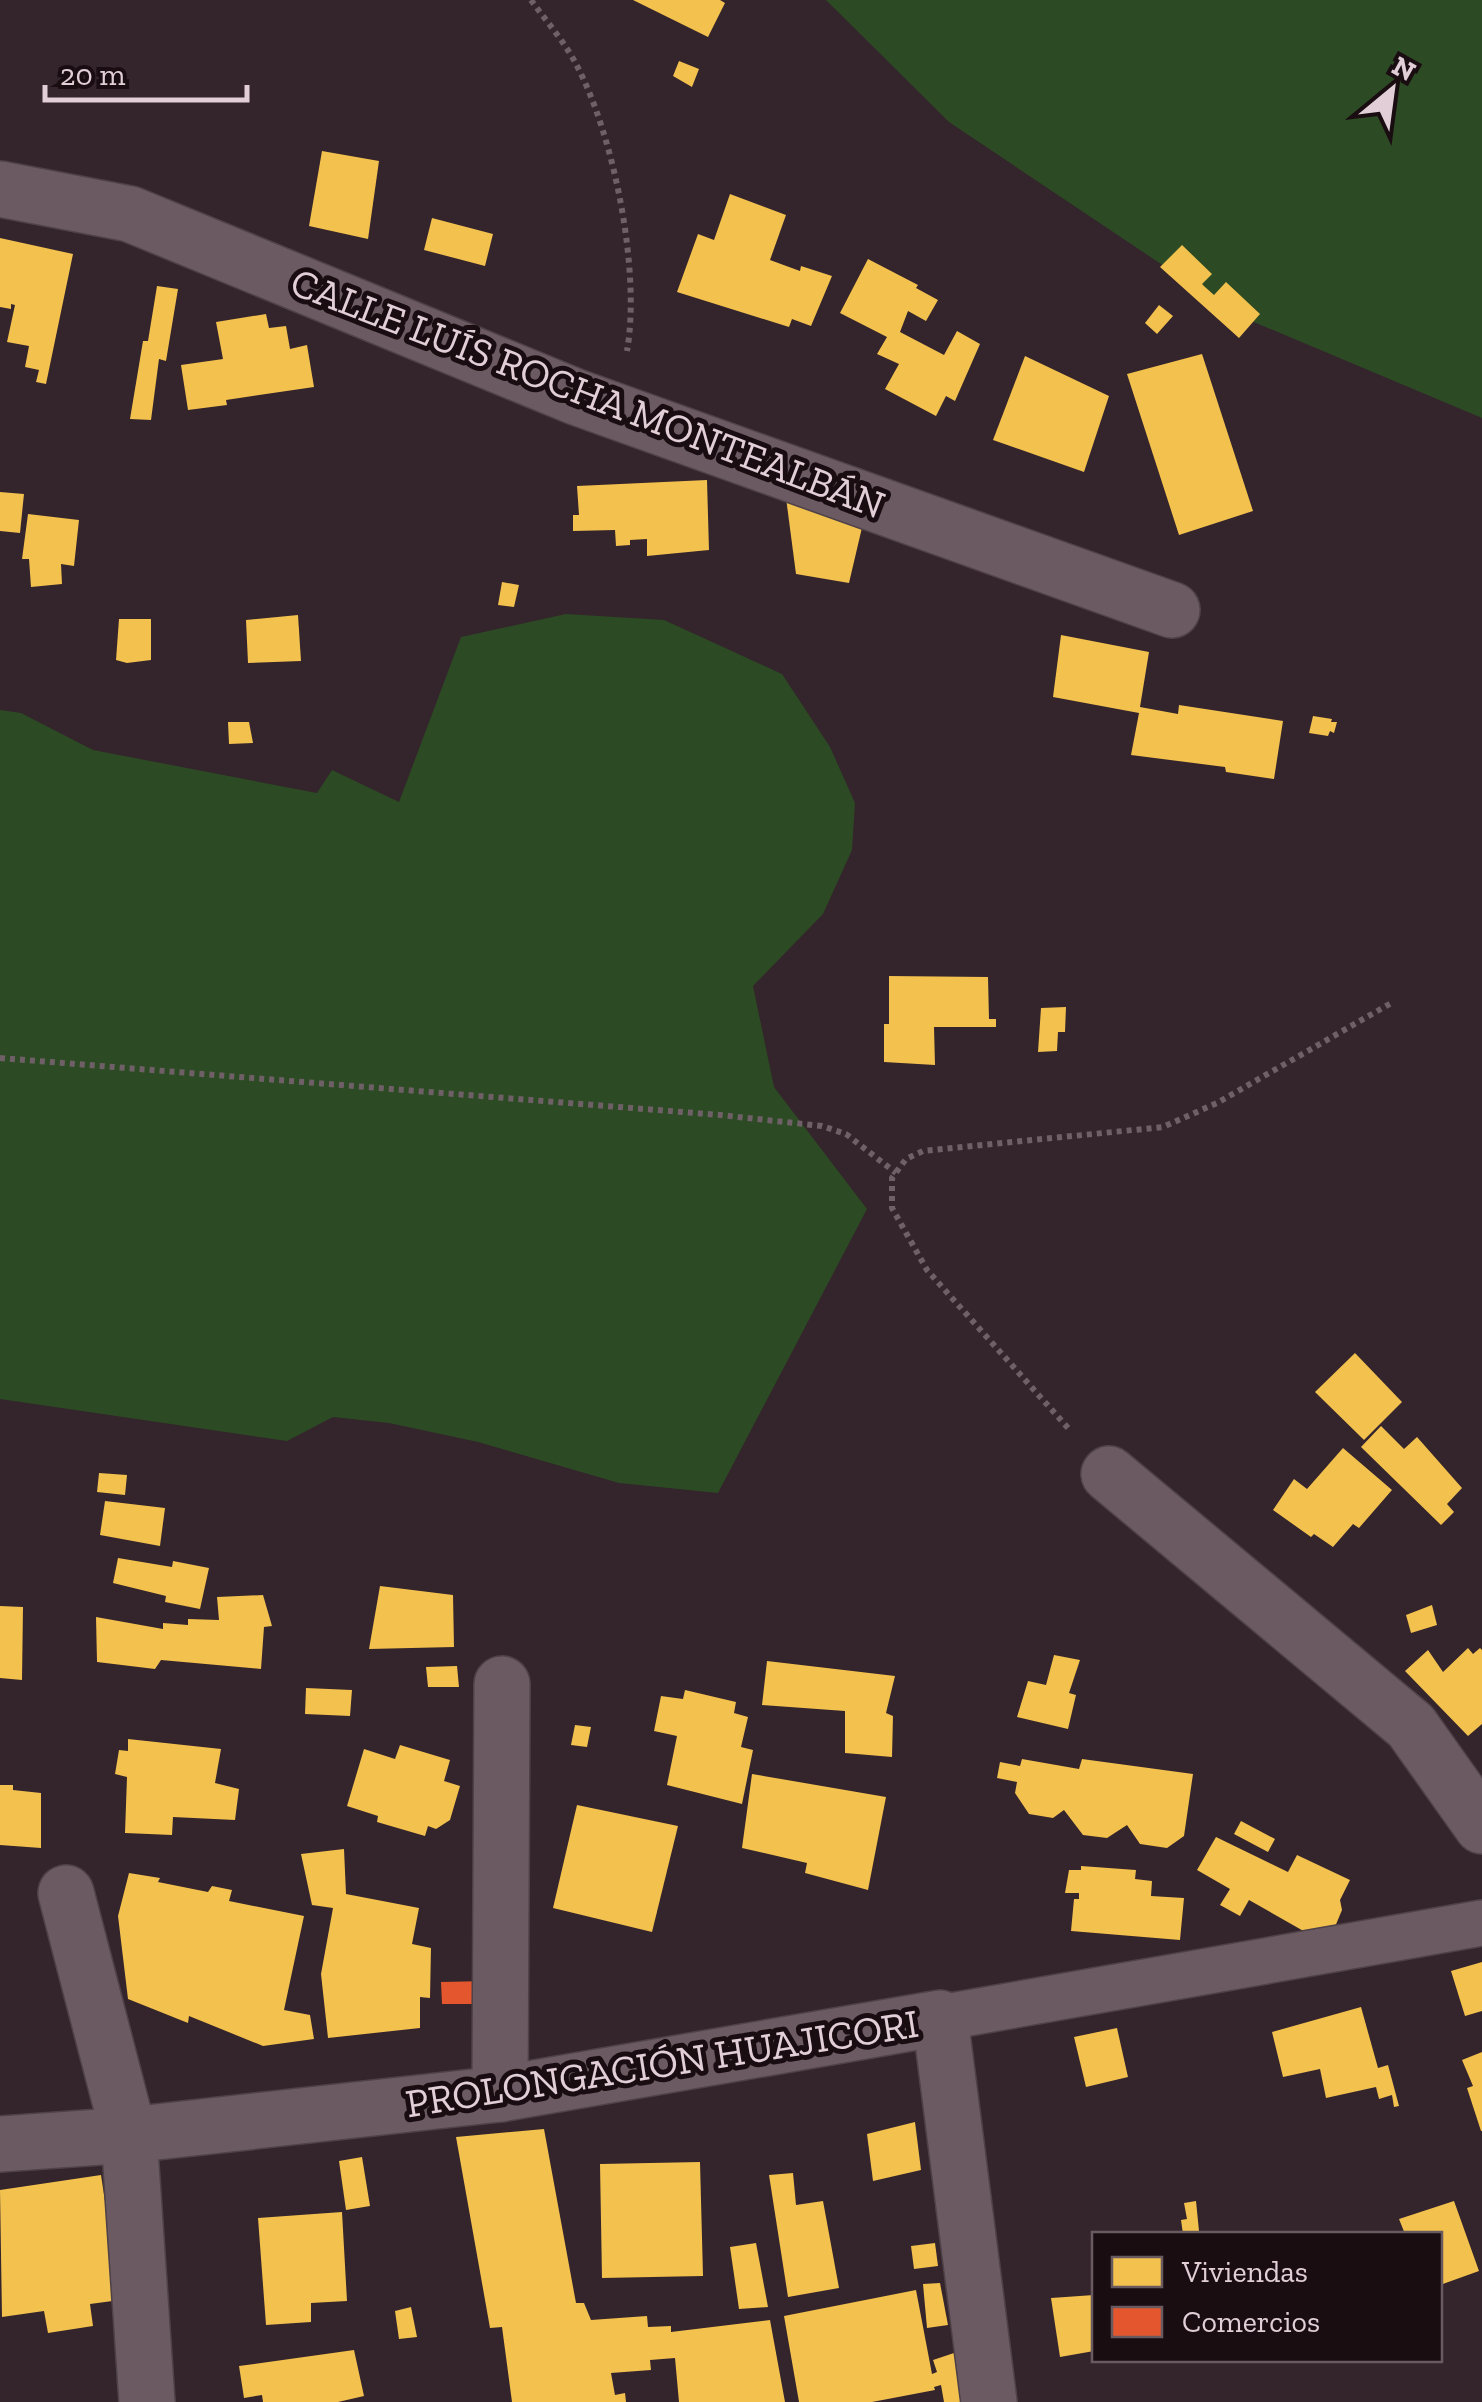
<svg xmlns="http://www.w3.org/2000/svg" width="1482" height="2402" font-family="'Zilla Slab',serif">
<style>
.green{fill:#2c4a23}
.homes{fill:#f2c14e}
.shops{fill:#e4572e}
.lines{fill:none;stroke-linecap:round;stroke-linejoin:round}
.pedestrian-casing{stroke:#4e4147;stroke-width:48}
.minor-casing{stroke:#4e4147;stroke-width:58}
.path{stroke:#6f6067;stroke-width:6;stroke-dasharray:5 5;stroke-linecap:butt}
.pedestrian{stroke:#6b5a62;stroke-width:45}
.minor{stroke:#6b5a62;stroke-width:55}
.labels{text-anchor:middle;stroke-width:10;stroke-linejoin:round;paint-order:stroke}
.street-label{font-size:40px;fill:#e1ced6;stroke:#190d12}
</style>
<rect width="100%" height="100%" fill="#34242c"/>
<g class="green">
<path d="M 826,0 L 1482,0 L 1482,418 L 1237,315 L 949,122 Z"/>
<path d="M 566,614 L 664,620 L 782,674 L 830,747 L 855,803 L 852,850 L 823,914 L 753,986 L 774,1087 L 867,1209 L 718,1493 L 619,1483 L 478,1442 L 389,1423 L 333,1417 L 287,1441 L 0,1399 L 0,710 L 21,713 L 93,750 L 317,793 L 332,770 L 399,802 L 461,637 Z"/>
</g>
<g class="homes">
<path d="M 633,0 L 720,0 L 725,3 L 708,37 Z"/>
<path d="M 679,61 L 699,69 L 692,87 L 673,76 Z"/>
<path d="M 322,151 L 379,161 L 368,239 L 309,226 Z"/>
<path d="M 730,194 L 786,215 L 770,260 L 800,271 L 801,266 L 832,276 L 811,326 L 792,319 L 789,327 L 677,292 L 698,234 L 714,240 Z"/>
<path d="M 432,218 L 493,234 L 485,266 L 424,250 Z"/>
<path d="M 0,238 L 73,254 L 46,384 L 36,382 L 39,370 L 25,367 L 29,346 L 7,342 L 15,305 L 11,304 L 11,309 L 0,307 Z"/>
<path d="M 1182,245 L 1212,274 L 1202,284 L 1205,287 L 1214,295 L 1226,282 L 1260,314 L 1239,338 L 1160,267 Z"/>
<path d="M 868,259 L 918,285 L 916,288 L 938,300 L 926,321 L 908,311 L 900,332 L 944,355 L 957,331 L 980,344 L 955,401 L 946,396 L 936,416 L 885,389 L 899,364 L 877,354 L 887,337 L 840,313 Z"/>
<path d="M 157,286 L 178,289 L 166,361 L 159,359 L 151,420 L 130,419 L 143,341 L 148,341 Z"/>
<path d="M 1159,305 L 1173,316 L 1157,334 L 1145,323 Z"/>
<path d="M 266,314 L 269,328 L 286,326 L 290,349 L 307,345 L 314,387 L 226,400 L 227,405 L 188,410 L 181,365 L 223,359 L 216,322 Z"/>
<path d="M 1202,354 L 1253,511 L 1179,535 L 1127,374 Z"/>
<path d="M 1025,356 L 1109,396 L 1084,472 L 993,440 Z"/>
<path d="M 783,475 L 868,502 L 849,583 L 796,574 Z"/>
<path d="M 707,480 L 709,550 L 647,556 L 647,539 L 630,540 L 630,545 L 616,546 L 615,530 L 573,531 L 573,515 L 579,515 L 577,486 Z"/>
<path d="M 0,492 L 24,494 L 20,533 L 0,531 Z"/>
<path d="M 28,514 L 79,520 L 74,566 L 61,564 L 62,584 L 31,587 L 29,559 L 22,559 Z"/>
<path d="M 502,582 L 519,585 L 514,607 L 498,605 Z"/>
<path d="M 298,615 L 301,661 L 248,663 L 246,620 Z"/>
<path d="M 119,619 L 151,619 L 151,660 L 127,663 L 116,660 Z"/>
<path d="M 1061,635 L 1149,652 L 1140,707 L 1178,714 L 1179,705 L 1283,721 L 1274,779 L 1226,772 L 1225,767 L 1131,755 L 1139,713 L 1053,697 Z"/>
<path d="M 1313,716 L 1332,719 L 1331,722 L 1337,722 L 1334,733 L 1330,731 L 1328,736 L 1309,733 Z"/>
<path d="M 228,722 L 249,722 L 253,743 L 229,744 Z"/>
<path d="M 889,976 L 988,977 L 989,1019 L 996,1019 L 996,1027 L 934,1027 L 935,1065 L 884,1062 L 884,1024 L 889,1024 Z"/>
<path d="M 1066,1007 L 1065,1032 L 1058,1032 L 1057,1051 L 1038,1052 L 1041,1008 Z"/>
<path d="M 1355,1353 L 1402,1402 L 1364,1440 L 1315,1392 Z"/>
<path d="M 1381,1426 L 1404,1449 L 1417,1437 L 1462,1488 L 1447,1504 L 1454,1512 L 1441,1525 L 1361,1447 Z"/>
<path d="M 1343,1448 L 1392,1490 L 1359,1528 L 1353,1524 L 1333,1547 L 1314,1534 L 1311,1537 L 1273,1510 L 1294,1479 L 1307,1489 Z"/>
<path d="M 99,1473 L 127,1475 L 125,1495 L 97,1492 Z"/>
<path d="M 105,1501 L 165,1508 L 160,1546 L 100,1535 Z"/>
<path d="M 118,1558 L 172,1567 L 173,1561 L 209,1568 L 200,1609 L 165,1602 L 166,1596 L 113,1583 Z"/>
<path d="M 380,1586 L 453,1595 L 454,1647 L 369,1649 Z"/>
<path d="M 263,1595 L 272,1626 L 264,1627 L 261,1669 L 161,1660 L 155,1669 L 97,1662 L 96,1617 L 163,1629 L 163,1623 L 188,1625 L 188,1619 L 219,1620 L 217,1597 Z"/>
<path d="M 1432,1605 L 1437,1625 L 1411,1633 L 1406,1615 Z"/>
<path d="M 0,1606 L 23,1607 L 22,1680 L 0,1678 Z"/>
<path d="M 1468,1648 L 1473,1654 L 1480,1648 L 1482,1650 L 1482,1724 L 1468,1736 L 1405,1671 L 1428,1650 L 1443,1672 Z"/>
<path d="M 1054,1655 L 1080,1660 L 1069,1693 L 1076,1695 L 1068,1729 L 1017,1717 L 1028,1681 L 1046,1685 Z"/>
<path d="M 767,1661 L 895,1676 L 886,1713 L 893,1716 L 892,1757 L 845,1753 L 845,1711 L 762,1705 Z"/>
<path d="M 457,1666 L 459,1687 L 428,1687 L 426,1667 Z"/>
<path d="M 306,1688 L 352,1690 L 350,1716 L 305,1714 Z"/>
<path d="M 685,1690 L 736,1702 L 734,1713 L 748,1717 L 741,1747 L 753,1750 L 742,1804 L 667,1785 L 677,1736 L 654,1731 L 661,1696 L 683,1699 Z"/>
<path d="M 575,1725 L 591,1727 L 587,1747 L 571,1745 Z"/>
<path d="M 128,1739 L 221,1749 L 215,1783 L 239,1789 L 235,1820 L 173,1817 L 172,1835 L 125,1833 L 127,1777 L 115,1774 L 119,1750 L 128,1751 Z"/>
<path d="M 400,1745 L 450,1760 L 444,1781 L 460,1786 L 450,1820 L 436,1829 L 428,1826 L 425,1836 L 377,1822 L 378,1816 L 347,1806 L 364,1749 L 395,1759 Z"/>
<path d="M 1022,1759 L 1079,1769 L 1082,1759 L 1193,1774 L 1184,1836 L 1167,1848 L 1140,1844 L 1127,1825 L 1107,1838 L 1083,1835 L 1064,1810 L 1053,1818 L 1029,1814 L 1015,1793 L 1017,1782 L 997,1778 L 1000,1762 L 1020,1766 Z"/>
<path d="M 752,1774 L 886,1797 L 868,1890 L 805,1873 L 807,1863 L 742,1848 Z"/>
<path d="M 0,1785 L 13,1785 L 13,1790 L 41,1793 L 41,1848 L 0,1845 Z"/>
<path d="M 577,1805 L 678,1826 L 652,1932 L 553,1908 Z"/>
<path d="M 1241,1821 L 1275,1839 L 1268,1852 L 1234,1834 Z"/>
<path d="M 1216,1837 L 1288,1872 L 1297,1855 L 1350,1880 L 1340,1900 L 1342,1910 L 1332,1934 L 1307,1933 L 1249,1900 L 1240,1916 L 1220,1905 L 1230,1889 L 1197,1870 Z"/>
<path d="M 344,1849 L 346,1894 L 419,1908 L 412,1944 L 431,1948 L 430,1998 L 420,1997 L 420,2028 L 328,2038 L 321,1974 L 333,1908 L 312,1905 L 301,1854 Z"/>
<path d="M 1081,1866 L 1136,1870 L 1135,1879 L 1152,1881 L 1151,1896 L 1184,1898 L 1180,1940 L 1071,1931 L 1074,1899 L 1079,1899 L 1079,1893 L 1065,1893 L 1069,1870 L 1081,1870 Z"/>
<path d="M 129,1873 L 160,1878 L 158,1882 L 208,1892 L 212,1886 L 232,1890 L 229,1901 L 304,1916 L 284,2010 L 310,2015 L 314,2039 L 263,2046 L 189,2016 L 188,2023 L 128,1999 L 118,1916 Z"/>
<path d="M 1482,1962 L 1482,2011 L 1465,2016 L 1451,1971 Z"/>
<path d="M 1361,2007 L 1378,2068 L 1388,2065 L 1399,2106 L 1394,2107 L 1392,2095 L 1379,2099 L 1376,2087 L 1326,2098 L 1320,2069 L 1283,2077 L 1272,2032 Z"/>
<path d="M 1117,2028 L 1128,2077 L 1086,2087 L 1074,2037 Z"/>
<path d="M 1482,2052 L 1482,2131 L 1481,2131 L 1467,2088 L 1473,2086 L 1462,2060 Z"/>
<path d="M 915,2122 L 921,2170 L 873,2181 L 867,2134 Z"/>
<path d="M 544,2129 L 576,2303 L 584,2303 L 591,2320 L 647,2316 L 648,2327 L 671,2326 L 671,2332 L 770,2320 L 785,2402 L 679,2402 L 675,2358 L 650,2360 L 651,2370 L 611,2373 L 615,2395 L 625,2393 L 626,2402 L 512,2402 L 502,2327 L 490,2328 L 456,2137 Z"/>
<path d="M 362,2157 L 370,2206 L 346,2210 L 339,2161 Z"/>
<path d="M 700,2162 L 703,2276 L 602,2278 L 600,2164 Z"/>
<path d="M 793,2173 L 796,2205 L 823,2201 L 839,2288 L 788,2297 L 769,2175 Z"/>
<path d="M 101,2175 L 120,2300 L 90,2304 L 93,2326 L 48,2333 L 44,2311 L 2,2317 L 0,2190 Z"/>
<path d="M 1196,2201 L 1199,2231 L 1183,2234 L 1181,2220 L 1187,2219 L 1184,2203 Z"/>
<path d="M 1454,2201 L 1479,2271 L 1440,2285 L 1440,2234 L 1405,2234 L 1399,2219 Z"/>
<path d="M 342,2212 L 347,2301 L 311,2303 L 311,2322 L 266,2325 L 258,2218 Z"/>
<path d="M 756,2243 L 768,2307 L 739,2309 L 730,2247 Z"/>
<path d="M 935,2243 L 938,2266 L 914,2269 L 911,2246 Z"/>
<path d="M 940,2283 L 948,2325 L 927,2328 L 923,2284 Z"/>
<path d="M 916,2290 L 932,2374 L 937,2372 L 933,2360 L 954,2353 L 963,2402 L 944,2402 L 941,2385 L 934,2387 L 935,2390 L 872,2402 L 799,2402 L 784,2316 Z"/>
<path d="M 1094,2295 L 1094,2351 L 1060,2357 L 1051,2298 Z"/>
<path d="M 411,2307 L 417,2337 L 399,2339 L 395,2311 Z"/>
<path d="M 354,2350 L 364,2396 L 338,2402 L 263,2402 L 262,2395 L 244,2398 L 239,2366 Z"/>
</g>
<path class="shops" d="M 488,1981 L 488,2004 L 442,2004 L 441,1982 Z"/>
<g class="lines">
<defs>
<path id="pedestrian" d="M 940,2018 L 1482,1923"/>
<g id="minor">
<path d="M 0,189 L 130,214 L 576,397 L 1172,610"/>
<path d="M 1109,1474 L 1411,1726 L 1482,1826"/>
<path d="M 66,1893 L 129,2135 L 147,2402"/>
<path d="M 500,2094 L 502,1684"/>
<path d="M 0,2144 L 129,2135 L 500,2094 L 940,2018 L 989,2402"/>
</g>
</defs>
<use href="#pedestrian" class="pedestrian-casing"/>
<use href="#minor" class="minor-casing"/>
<g class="path">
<path d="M 531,0 C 546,21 564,41 576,64 C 614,135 641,272 627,351"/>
<path d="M 0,1058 L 720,1115 L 822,1126 L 846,1134 L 896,1173"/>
<path d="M 1068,1428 L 927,1270 L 892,1208 L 892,1178 L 906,1159 L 923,1151 L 1163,1127 L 1217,1103 L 1393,1002"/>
</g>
<use href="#pedestrian" class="pedestrian"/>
<use href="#minor" class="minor"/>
</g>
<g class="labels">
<g class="street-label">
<text transform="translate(588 393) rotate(21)" y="14">CALLE LUÍS ROCHA MONTEALBÁN</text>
<text transform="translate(662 2063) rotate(-9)" y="14">PROLONGACIÓN HUAJICORI</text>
</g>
</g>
<rect x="1092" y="2232" width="350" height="130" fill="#190d12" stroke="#695a60" stroke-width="2.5"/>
<rect x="1112" y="2257" width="50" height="30" fill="#f2c14e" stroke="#695a60" stroke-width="2.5"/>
<text x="1182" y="2282" font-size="30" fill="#e1ced6">Viviendas</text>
<rect x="1112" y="2307" width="50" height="30" fill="#e4572e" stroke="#695a60" stroke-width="2.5"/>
<text x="1182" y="2332" font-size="30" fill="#e1ced6">Comercios</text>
<g transform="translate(1392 90) rotate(29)" stroke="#190d12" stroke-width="8" paint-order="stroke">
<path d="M0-8L18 38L0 25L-18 38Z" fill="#e1ced6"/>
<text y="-15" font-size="28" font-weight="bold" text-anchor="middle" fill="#e1ced6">N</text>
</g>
<path d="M45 85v15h202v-15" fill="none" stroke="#e1ced6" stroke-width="5"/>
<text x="60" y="85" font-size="30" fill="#e1ced6" stroke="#190d12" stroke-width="8" paint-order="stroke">20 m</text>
</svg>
